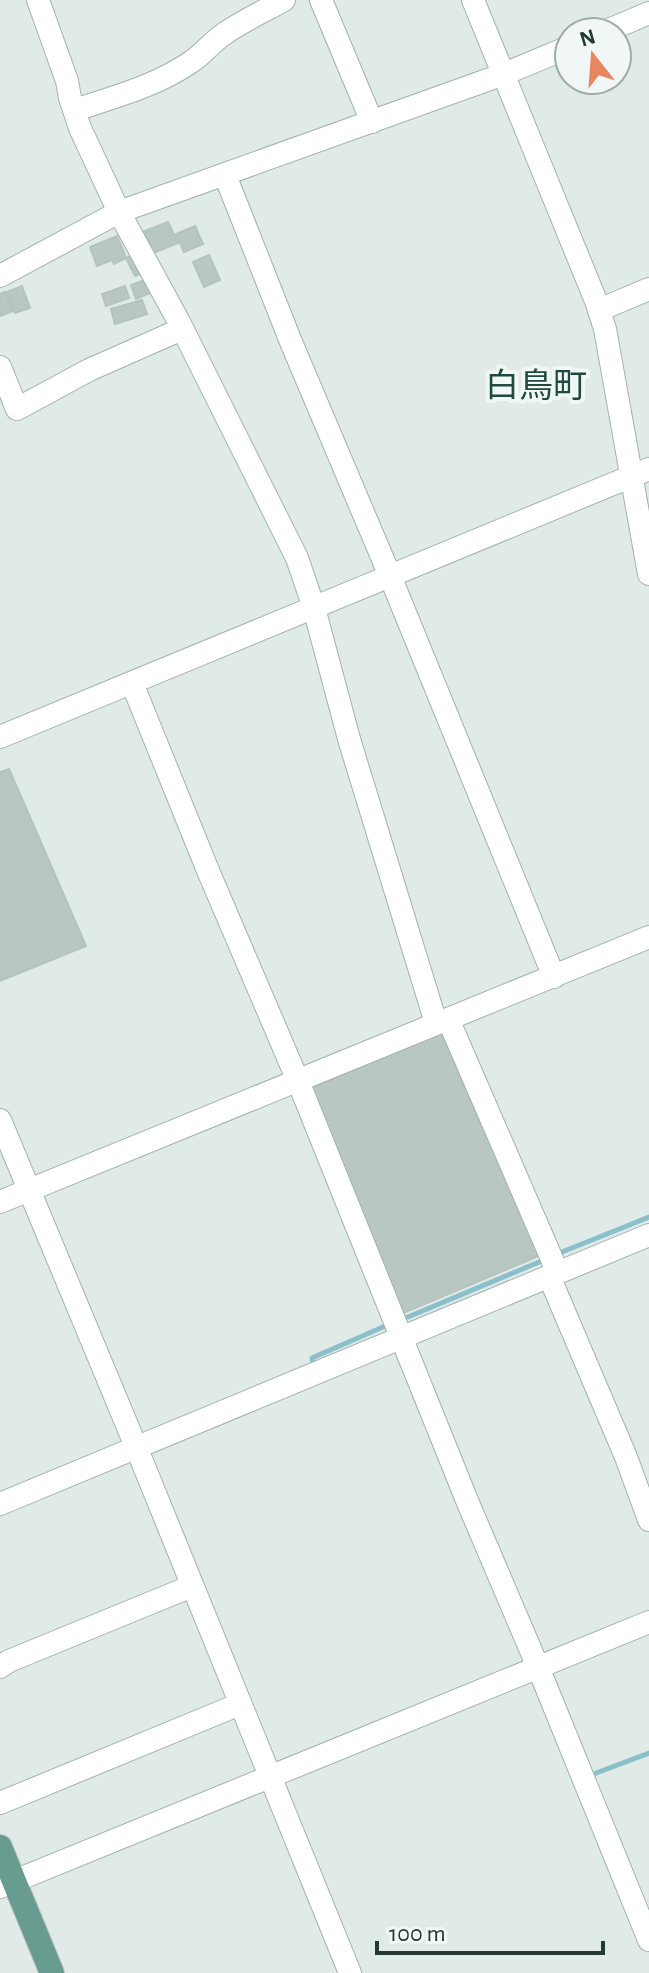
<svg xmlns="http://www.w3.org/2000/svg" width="649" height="1973" font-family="'Alegreya Sans','Noto Sans JP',sans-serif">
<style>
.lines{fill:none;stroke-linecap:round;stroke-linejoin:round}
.stream{stroke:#8cbfcc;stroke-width:5}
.building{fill:#b9c7c2;stroke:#b3c3bd;stroke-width:2}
.minor-casing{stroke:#a3b1ad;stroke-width:24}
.major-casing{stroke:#bdc4c2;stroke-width:26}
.minor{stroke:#fff;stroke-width:22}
.major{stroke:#689c91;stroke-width:24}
.labels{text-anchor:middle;stroke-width:8;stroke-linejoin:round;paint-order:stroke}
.neighbourhood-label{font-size:34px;fill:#204a41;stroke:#f0f7f4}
</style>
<rect width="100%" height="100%" fill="#e0eae6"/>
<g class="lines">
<g class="stream">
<path d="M 557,1254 L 649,1217"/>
<path d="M 408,1317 L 544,1260"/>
<path d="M 311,1366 L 313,1365 L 312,1358 L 383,1327"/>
<path d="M 591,1775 L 649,1753"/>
</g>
</g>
<g class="building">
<path d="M 168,222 L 178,243 L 151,254 L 142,232 Z"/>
<path d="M 195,226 L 203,244 L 184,252 L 176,234 Z"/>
<path d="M 117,236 L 126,258 L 114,264 L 112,260 L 97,266 L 90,247 Z"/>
<path d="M 137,253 L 146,271 L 135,276 L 126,258 Z"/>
<path d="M 209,255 L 220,280 L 204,287 L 193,262 Z"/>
<path d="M 150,278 L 155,291 L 136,299 L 131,285 Z"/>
<path d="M 22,286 L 30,308 L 15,313 L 7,292 Z"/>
<path d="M 125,286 L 129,298 L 106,306 L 102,294 Z"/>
<path d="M 5,292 L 13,311 L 0,316 L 0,294 Z"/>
<path d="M 142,300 L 147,314 L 115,324 L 111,309 Z"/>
<path d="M 9,769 L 86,946 L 0,981 L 0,772 Z"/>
<path d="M 444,1032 L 541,1255 L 401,1314 L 311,1088 Z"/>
</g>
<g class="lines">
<defs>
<g id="minor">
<path d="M 38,0 L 67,81 L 70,98 L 80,128 L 119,212 L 178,320 L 297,558 L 314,608 L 349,739 L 436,1023"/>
<path d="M 321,0 L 372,122"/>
<path d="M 473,0 L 596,301 L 605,329 L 649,574"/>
<path d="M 604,32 L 649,13"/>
<path d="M 75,110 C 114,97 156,86 191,62 C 203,54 212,42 224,34 C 243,21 264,11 284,0"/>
<path d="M 225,175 L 291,342 L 390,576 L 554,977"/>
<path d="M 0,276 L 119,212 L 504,74 L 569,47"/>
<path d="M 599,310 L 649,289"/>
<path d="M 0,367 L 17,409 L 89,370 L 182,329"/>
<path d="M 132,683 L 209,873 L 298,1081 L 468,1503 L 538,1667 L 649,1940"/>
<path d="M 0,737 L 649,469"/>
<path d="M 448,1019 L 558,1273"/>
<path d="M 0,1120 L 137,1449 L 350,1973"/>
<path d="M 0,1202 L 649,937"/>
<path d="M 549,1276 L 626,1457 L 649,1520"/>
<path d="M 0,1504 L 649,1235"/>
<path d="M 0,1667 L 9,1661 L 192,1586"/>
<path d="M 0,1803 L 240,1704"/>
<path d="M 0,1887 L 649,1622"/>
</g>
<path id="major" d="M 0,1847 L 52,1973"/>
</defs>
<use href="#minor" class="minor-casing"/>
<use href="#major" class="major-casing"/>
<use href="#minor" class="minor"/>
<use href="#major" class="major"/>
</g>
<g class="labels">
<g class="neighbourhood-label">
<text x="536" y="397">白鳥町</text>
</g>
</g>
<g transform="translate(593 56) rotate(343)"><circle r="38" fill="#f0f7f4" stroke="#9eaba7" stroke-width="2"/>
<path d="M0-6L14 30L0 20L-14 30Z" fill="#e88660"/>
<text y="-12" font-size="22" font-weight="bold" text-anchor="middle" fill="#223934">N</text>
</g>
<path d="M377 1941v12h226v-12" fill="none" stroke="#223934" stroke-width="4"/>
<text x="389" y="1941" font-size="24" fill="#223934" stroke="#f0f7f4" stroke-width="6" paint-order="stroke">100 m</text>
</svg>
